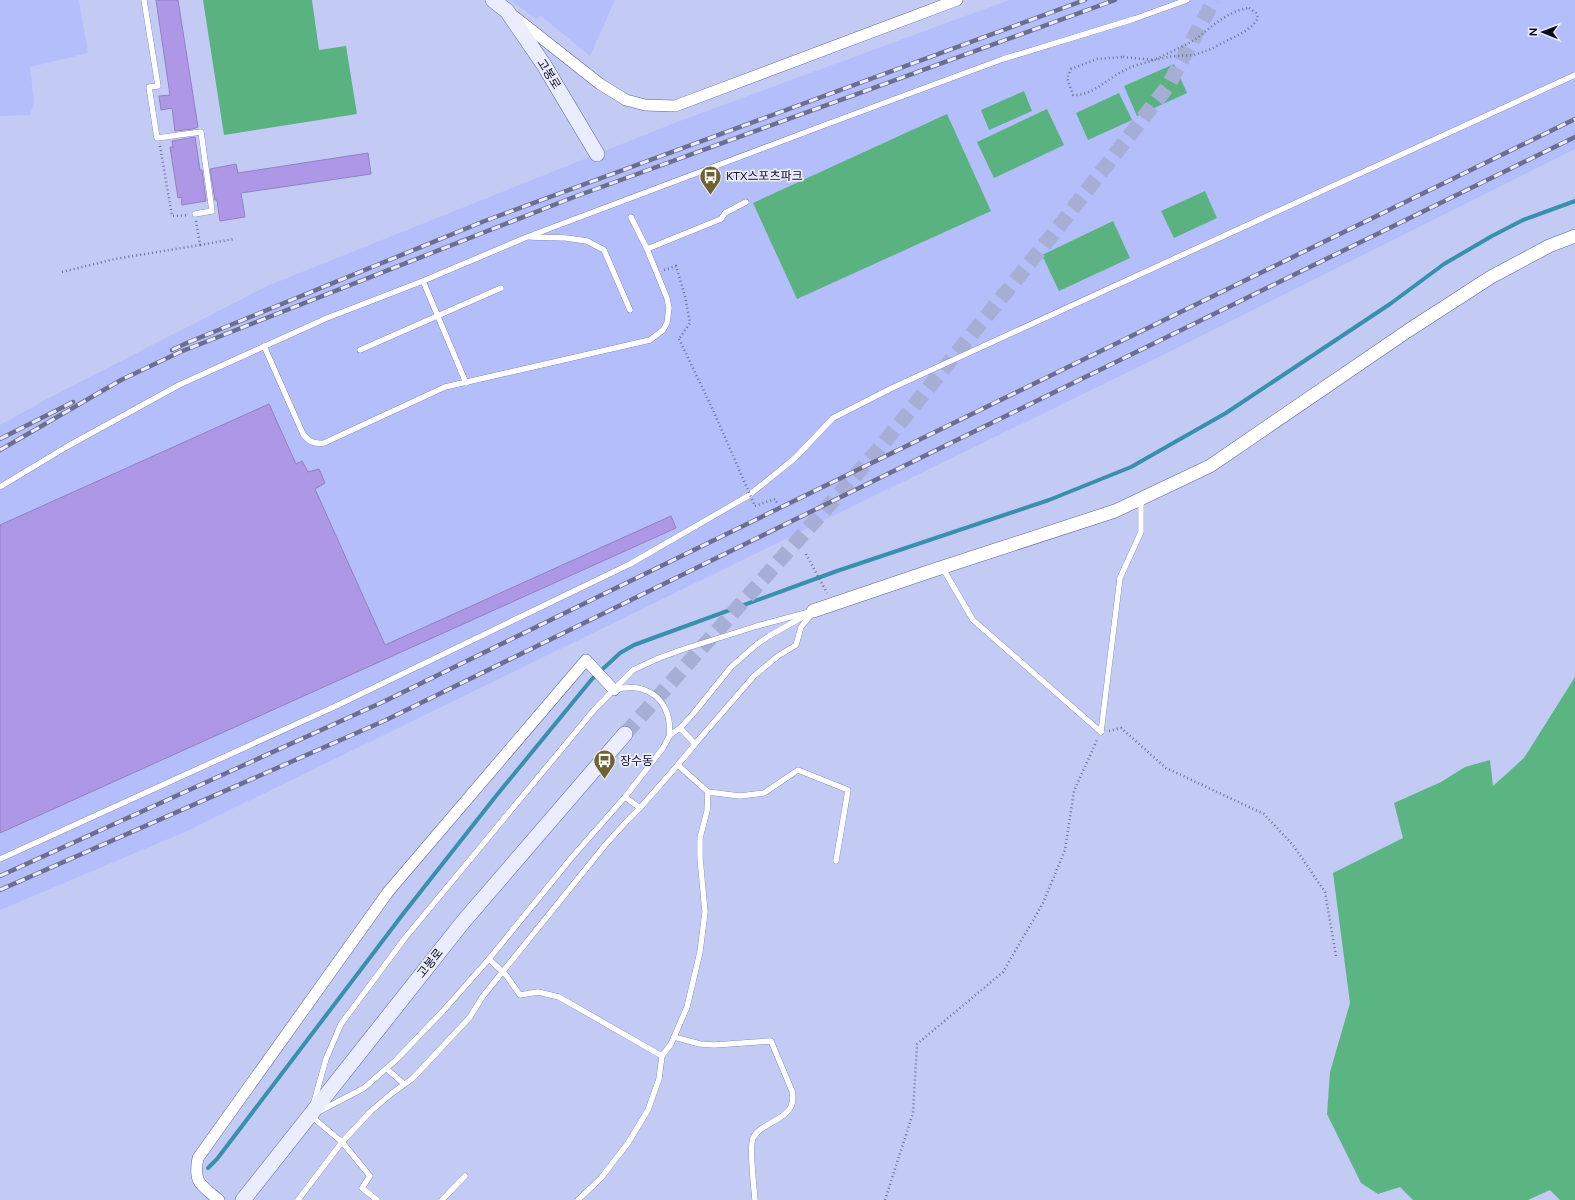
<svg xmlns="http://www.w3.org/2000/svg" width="1575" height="1200" font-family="Figtree,'Noto Sans KR',sans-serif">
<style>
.built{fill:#b4befa}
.green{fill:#5ab280}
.forest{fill:#5bb582}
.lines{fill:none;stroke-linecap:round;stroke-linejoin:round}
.stream{stroke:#3890ab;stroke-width:4}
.building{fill:#af97e7;stroke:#9280c0}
.secondary-tunnel{stroke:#a7aed5;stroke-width:15;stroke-dasharray:15 8;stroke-linecap:butt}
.service-casing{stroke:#5d65a1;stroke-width:6}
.minor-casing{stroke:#5d65a1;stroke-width:12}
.tertiary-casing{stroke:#5d65a1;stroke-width:14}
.secondary-casing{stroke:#5d65a1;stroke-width:16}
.path{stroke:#6c7192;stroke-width:2.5;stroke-dasharray:1 3;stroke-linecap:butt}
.service{stroke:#fff;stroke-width:5.5}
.minor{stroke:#fff;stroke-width:11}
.tertiary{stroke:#fff;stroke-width:13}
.secondary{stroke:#eaedfe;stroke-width:15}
.rail-casing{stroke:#6a6f8f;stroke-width:4.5}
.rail{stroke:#ebedfc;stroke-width:3;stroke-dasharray:9;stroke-linecap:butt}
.path-bridge{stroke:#6c7192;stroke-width:2.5;stroke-dasharray:1 3;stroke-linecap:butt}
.labels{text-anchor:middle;stroke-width:3.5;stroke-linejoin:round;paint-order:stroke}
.street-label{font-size:12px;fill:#0b0d25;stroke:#ebedfc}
.poi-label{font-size:12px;fill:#0b0d25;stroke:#ebedfc;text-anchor:start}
</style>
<rect width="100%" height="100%" fill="#c3cbf4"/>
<g class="built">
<path d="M 0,0 L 79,0 L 88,53 L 30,67 L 34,102 L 30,115 L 0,116 Z"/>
<path d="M 510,0 L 615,0 L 590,56 L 541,16 L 536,19 Z"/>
<path d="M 1009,0 L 1575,0 L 1575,149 L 1165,354 L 185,832 L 0,910 L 0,425 L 47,399 L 267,286 L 677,122 Z"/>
</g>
<g class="green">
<path d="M 203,0 L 312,0 L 319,50 L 346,46 L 357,114 L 224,135 Z"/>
<path d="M 1174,64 L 1187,93 L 1137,116 L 1124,86 Z"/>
<path d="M 1024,91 L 1032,111 L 989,130 L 981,110 Z"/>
<path d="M 1119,93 L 1132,120 L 1088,140 L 1076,113 Z"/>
<path d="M 1047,109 L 1064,145 L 994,178 L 977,142 Z"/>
<path d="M 947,114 L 991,211 L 797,299 L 753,203 Z"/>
<path d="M 1205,191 L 1217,218 L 1174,238 L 1161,211 Z"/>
<path d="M 1113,221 L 1130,258 L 1059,291 L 1042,255 Z"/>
</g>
<path class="forest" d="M 1575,677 L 1575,1200 L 1560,1200 L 1550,1190 L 1528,1200 L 1413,1200 L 1400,1187 L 1378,1194 L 1361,1183 L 1327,1114 L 1330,1072 L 1350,1003 L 1333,873 L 1403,838 L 1394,803 L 1441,782 L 1465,767 L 1490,760 L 1493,786 L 1524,758 Z"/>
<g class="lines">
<path class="stream" d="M 208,1168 L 217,1159 L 403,914 L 496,796 L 592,679 L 620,653 L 634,645 L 653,638 L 837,571 L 1049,500 L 1131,467 L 1226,413 L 1390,304 L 1444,264 L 1492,236 L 1523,220 L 1575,201"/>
</g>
<g class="building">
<path d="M 156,0 L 178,0 L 198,127 L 193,129 L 175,131 L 172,108 L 161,110 L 159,96 L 170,95 Z"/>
<path d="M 195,137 L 200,170 L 202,170 L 206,201 L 182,205 L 181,197 L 178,198 L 170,147 L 173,147 L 172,141 Z"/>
<path d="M 368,153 L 371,174 L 241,193 L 245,217 L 220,221 L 217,200 L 215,200 L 210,169 L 236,164 L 238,173 Z"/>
<path d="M 269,404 L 296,464 L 302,461 L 308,472 L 319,469 L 325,483 L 315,489 L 385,645 L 671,516 L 676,528 L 0,833 L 0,525 Z"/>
</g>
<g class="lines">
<path class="secondary-tunnel" d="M 625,734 L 878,450 L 1053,234 L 1168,86 L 1214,0"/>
<defs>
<g id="service">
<path d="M 144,0 L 158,86 L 149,87 L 157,138 L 201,132 L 212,211 L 195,214"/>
<path d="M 530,237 L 566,238 L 587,241 L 604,250 L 630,310"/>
<path d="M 647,249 L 721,219 L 725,213 L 746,202"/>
<path d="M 423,281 L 466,383"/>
<path d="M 264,346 L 303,434 C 309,442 314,444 324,443 L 445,387 L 650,340 L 663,330 L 667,323 L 669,308 L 667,298 L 647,249 L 631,217"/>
<path d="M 360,350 L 501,288"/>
<path d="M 0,487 L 68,446 L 179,385 L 327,318 L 423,281 L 527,237 L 822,126 L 1003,59 L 1134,19 L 1187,0"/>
<path d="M 942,567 L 973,620 L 1101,732"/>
<path d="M 615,690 C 639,683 661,692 668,716 C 670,722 669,729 670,735"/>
<path d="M 1101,732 L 1120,578 L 1141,532 L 1141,499"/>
<path d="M 695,744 L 754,676 L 778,656 L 796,645 L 801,627 L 811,615"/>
<path d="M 679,766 L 708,792 L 740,796 L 764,793 L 798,770 L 848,790 L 836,861"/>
<path d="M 625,797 L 640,808 C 658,787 678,766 695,744 L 680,728"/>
<path d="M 0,859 L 336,706 L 630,564 L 748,496 L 795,458 L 833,418 L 892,388 L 1575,75"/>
<path d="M 489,959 L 506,975 L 520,995 L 538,992 L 559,997 L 662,1056"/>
<path d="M 674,1037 L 700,1044 L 714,1045 L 771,1041 L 792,1091 C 799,1120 762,1120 753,1138 C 749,1147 754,1188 755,1200"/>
<path d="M 387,1069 L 404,1084"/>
<path d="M 314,1102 L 326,1059 L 341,1024 L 405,938 L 594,710 L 633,670 L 659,658 L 684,649 L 757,626 L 813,611"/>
<path d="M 320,1111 L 364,1088 L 396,1060 L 443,1011 L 489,959 L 573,856 L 625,797 L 663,748 L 670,735 L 680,728 L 693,714 L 731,667 L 756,645 L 769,636 L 808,614"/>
<path d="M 311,1116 L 342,1142 L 370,1176 L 362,1188 L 377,1200"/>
<path d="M 298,1200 L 342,1142 L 371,1111 L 391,1094 L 413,1078 L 470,1017 L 483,996 L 606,844 L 627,821 L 640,808"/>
<path d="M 442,1200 L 465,1176"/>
<path d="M 578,1200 L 601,1178 L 628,1143 L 648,1110 L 659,1079 L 662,1056 L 671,1044 L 687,1007 L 700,952 L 705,912 L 700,858 L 700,838 L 707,811 L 708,792"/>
</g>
<g id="minor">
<path d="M 515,17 L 600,84 L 626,100 L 645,105 L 675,106 L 957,0"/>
<path d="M 219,1200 C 201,1185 193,1183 198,1158 L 388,892 L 586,660 L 614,690"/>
</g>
<path id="tertiary" d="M 813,611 L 931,571 L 1115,511 L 1210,466 L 1409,330 L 1491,277 L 1549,246 L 1575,236"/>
<g id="secondary">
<path d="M 493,0 L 507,11 L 544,65 L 597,154"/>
<path d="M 243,1200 L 463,922 L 625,734"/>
</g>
</defs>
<use href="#service" class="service-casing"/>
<use href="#minor" class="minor-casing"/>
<use href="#tertiary" class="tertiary-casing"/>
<use href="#secondary" class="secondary-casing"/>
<g class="path">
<path d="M 1249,8 L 1256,13 L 1258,18 L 1253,25 L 1244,32 L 1209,50 L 1194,55 L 1174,56 L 1154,60 C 1168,53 1183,47 1196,39 C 1213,26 1227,11 1249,8 Z"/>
<path d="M 1123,57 L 1154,60 C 1145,63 1135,65 1127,69 C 1109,77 1093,96 1073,95 L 1067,78 L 1071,69 L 1097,59 Z"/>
<path d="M 160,146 L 172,216 L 188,215"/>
<path d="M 200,245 L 234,239"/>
<path d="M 664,270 L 676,266 L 685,296 L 690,323 L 679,339"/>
<path d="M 62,272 L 115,259 L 200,245 L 196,221"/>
<path d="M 755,506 L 775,499 L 778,504"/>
<path d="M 806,554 L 827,593"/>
<path d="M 1109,731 L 1121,728 L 1166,768 L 1264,814 L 1293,845 L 1325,892 L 1336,956"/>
<path d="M 885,1200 L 913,1113 L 917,1044 L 1003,972 L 1043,903 L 1065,850 L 1074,791 L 1097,740"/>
</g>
<use href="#service" class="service"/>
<use href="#minor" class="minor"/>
<use href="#tertiary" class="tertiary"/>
<use href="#secondary" class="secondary"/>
<defs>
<g id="rail">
<path d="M 172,350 L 189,342 L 482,222 L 1085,0"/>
<path d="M 0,439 L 73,402"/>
<path d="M 0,450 L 121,380 L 180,352 L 574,197 L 1115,0"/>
<path d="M 0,876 L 385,701 L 1575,119"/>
<path d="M 0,890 L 386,720 L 1575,137"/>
</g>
</defs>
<use href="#rail" class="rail-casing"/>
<use href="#rail" class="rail"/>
<path class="path-bridge" d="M 679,339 L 713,410 L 755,506"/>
</g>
<defs>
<symbol id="bus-pin" viewBox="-11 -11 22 30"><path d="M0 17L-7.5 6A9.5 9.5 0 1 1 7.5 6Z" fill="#6e622f" stroke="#ebedfc"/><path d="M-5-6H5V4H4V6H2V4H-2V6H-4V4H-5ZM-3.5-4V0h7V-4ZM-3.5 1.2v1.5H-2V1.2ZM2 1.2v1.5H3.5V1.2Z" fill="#fff"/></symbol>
</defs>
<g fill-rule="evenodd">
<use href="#bus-pin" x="698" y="164" width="25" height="34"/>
<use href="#bus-pin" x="592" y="748" width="25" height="34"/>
</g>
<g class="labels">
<g class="street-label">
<text transform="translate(549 74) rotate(58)" y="4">고봉로</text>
<text transform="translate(430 963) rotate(-51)" y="4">고봉로</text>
</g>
<g class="poi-label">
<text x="726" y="180">KTX스포츠파크</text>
<text x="620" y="765">장수동</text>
</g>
</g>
<g transform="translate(1543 32) rotate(271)" stroke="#ebedfc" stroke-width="3" paint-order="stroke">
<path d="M0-3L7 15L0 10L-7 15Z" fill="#0b0d25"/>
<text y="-6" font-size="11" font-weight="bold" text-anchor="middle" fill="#0b0d25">N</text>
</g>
</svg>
